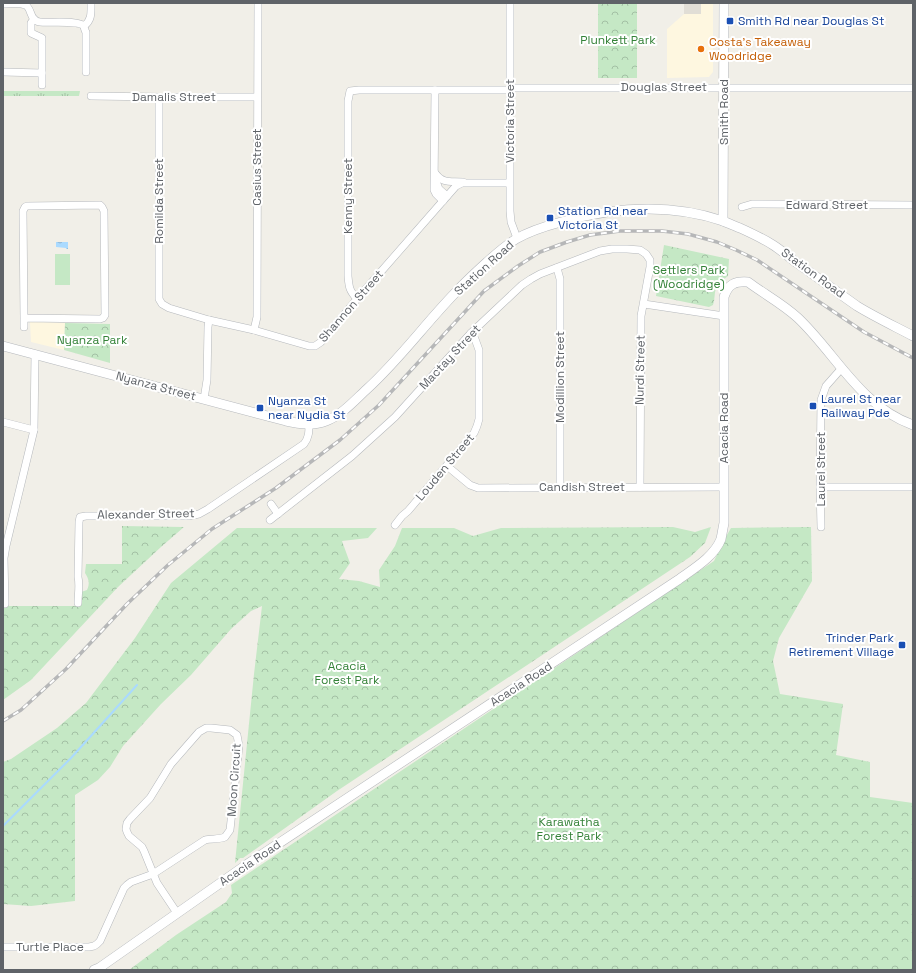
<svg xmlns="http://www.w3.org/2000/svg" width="916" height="973" font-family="'Space Grotesk',sans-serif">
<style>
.commercial{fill:#fef7e0}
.education{fill:#e1ded6}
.grass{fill:url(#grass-tufts)}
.forest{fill:url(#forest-crowns)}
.pitch{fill:#c5e8c5}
.water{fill:url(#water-ripples)}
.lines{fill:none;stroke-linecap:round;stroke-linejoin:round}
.stream{stroke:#aadaff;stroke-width:2}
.minor-casing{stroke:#b5b8bc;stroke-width:8}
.tertiary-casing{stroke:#b5b8bc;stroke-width:10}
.minor{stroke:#fff;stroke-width:7}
.tertiary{stroke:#fff;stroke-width:9}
.rail-casing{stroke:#b6b7b8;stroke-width:3.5}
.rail{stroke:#fff;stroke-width:2;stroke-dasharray:6;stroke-linecap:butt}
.transit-dot{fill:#1a4fb4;stroke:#fff;stroke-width:1.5}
.food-dot{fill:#e8710a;stroke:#fff;stroke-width:1.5}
.labels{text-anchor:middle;stroke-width:4;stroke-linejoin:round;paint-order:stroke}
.transit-label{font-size:12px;fill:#164399;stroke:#fff;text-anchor:start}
.park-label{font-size:12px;fill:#348238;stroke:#fff}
.food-label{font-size:12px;fill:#c56008;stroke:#fff;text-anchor:start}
.street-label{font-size:12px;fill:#5f6368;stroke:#fff}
</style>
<defs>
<pattern id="grass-tufts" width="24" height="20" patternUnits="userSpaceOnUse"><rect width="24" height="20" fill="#c5e8c5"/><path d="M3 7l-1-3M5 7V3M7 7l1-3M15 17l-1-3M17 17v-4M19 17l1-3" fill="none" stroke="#a3c0a4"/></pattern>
<pattern id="forest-crowns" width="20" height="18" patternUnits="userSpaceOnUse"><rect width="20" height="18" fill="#c5e8c5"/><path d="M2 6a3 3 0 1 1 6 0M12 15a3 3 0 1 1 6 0" fill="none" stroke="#a3c0a4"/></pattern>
<pattern id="water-ripples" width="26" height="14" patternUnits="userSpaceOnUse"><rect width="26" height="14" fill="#aadaff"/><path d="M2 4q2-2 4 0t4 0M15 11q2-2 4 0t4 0" fill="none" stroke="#8eb4d2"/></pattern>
</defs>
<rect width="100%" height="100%" fill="#f1efe8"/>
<g class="commercial">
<path d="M 701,3 L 713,3 L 713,72 L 709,77 L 667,78 L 667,29 L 684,14 L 701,14 Z"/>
<path d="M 30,322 L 65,323 L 64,350 L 31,342 Z"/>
</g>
<rect class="education" x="684" y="3" width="17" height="11"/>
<path class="grass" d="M 3,91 L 80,91 L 79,96 L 3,96 Z"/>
<g class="forest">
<rect x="598" y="3" width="39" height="75"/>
<path d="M 664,245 L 729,259 L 728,276 C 724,279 719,283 716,288 C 714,294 715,300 713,305 L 709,307 L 656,296 Z"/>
<path d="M 65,323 L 110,324 L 110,363 L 64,350 Z"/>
<path d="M 122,526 L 184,527 L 161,547 L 118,587 L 31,680 L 3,700 L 3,606 L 81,606 L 81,592 L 87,590 C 90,584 89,579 85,573 L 86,564 L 122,564 Z"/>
<path d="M 673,527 L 695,532 L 711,527 L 705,543 L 690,557 L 337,791 L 243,858 L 240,858 L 235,863 L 254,674 L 262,606 L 251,611 L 231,629 L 191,675 L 161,704 L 123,746 L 110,767 L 98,780 L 75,795 L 75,901 L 31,906 L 3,904 L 3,762 L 11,759 L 57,728 L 86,703 L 135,638 L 171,583 L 237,528 L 377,528 L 368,538 L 342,541 L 350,563 L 339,579 L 359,581 L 380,587 L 379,570 L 395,546 L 402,528 L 454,528 L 473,536 L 501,528 Z"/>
<path d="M 811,527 L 812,581 L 779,638 L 773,661 L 780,694 L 843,704 L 836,755 L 870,762 L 870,797 L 913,803 L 913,970 L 129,970 L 176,935 L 226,902 L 232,893 L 231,885 L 714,561 L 724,540 L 731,528 Z"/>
</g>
<g class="pitch">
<rect x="55" y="254" width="15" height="31"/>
<path d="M 698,268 L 708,271 L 703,286 L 693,283 Z"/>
</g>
<path class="water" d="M 56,242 L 68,242 L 68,249 L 66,249 L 66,248 L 56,247 Z"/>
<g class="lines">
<path class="stream" d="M 3,826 L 71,758 L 137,685"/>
<defs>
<g id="minor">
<path d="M 510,3 L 510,211 L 511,222 L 517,238"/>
<path d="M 3,4 C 9,4 19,2 25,5 C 32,7 29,21 40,22 C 49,23 79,20 84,26 C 84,27 85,31 86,32 L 86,72"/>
<path d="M 34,19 L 31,23 L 31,33 L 42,38 L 42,85"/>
<path d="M 84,26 C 92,20 91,13 91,3"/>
<path d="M 3,72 L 42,73"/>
<path d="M 510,88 L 913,88"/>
<path d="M 435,90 L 434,190 L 436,194 L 443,201"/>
<path d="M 91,96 L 159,97 L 257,97"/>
<path d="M 159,97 L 159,299 L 162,304 L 169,308 L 209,320 L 254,330 L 309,346 L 315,346 L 321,342 L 357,299 L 456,186 L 462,183 L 509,183"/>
<path d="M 435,173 C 443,184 450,181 463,182"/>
<path d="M 436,181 L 439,189 L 447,196"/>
<path d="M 742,207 L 752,204 L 913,205"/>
<path d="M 557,268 L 560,279 L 560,487"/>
<path d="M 357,299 C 349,290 349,287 348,276 L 348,101 L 350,91 L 359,90 L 510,90"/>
<path d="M 644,304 L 724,316"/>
<path d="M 24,318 L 100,319 L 103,318 L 105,315 L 104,211 L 102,207 L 100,205 L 27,206 L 25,207 L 23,211 L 24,318 L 24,327"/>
<path d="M 254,330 L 257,317 L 258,3"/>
<path d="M 204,399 L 207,380 L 208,327 L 209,320"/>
<path d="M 3,422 L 34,430"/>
<path d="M 447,466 L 470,485 L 478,488 L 724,487"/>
<path d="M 820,487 L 913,487"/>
<path d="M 271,504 L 278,514"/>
<path d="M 270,520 L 352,456 L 395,417 L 471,333 L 522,285 L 531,279 L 540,274 L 600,251 L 612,249 L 627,249 L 640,250 L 646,254 L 650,260 L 650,267 L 641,316 L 640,487"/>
<path d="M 395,525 L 402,516 L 408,511 L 474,433 L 477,426 L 479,419 L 479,350 L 475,339 L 471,333"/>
<path d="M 821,527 L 820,487 L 821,400 L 826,386 L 841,369"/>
<path d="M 78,603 C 78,594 80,585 78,577 L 79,522 L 80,517 L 86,516 L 189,516 L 199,514 L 208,509 L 304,444 C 309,438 309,431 309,424"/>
<path d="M 5,604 L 4,558 L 6,546 L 34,430 L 35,354"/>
<path d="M 3,947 L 89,947 L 94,946 L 97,944 L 100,941 L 124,888 L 127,885 L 131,882 L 153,874 L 205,840 C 211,838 219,840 225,837 L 230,830 L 239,746 L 237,735 L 230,730 L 211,728 L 206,728 L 199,732 L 171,764 L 150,798 L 130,819 L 127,823 L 126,829 L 127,832 L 129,836 L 142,847 L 144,851 L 157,883 L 177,913"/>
</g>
<g id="tertiary">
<path d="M 723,221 L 724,3"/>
<path d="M 3,346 L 286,421 C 300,424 313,426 326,421 C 342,415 355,400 367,389 C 399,360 425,324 455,293 C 465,282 476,272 487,262 C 496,254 506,245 516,239 C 530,231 546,226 561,222 C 614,207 670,203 723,221 C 728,223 734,226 740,228 C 751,233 762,238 773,245 C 781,250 789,257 797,263 C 817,277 837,292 857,306 C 875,317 894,326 913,336"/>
<path d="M 94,970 L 99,968 L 246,865 L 678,580 C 693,569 714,557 721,539 C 722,534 723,528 724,523 L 724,297 C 728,284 735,281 748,282 C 764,294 783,304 798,318 C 836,354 860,406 913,425"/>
</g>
</defs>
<use href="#minor" class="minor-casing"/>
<use href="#tertiary" class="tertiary-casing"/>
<use href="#minor" class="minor"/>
<use href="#tertiary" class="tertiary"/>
<defs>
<path id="rail" d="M 3,721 L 21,710 L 66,669 L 127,604 L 168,565 L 212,529 L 276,488 L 340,440 L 379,405 L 484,291 L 518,266 L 540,252 L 567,242 L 590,235 L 620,231 L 662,231 L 688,234 L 717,242 L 736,250 L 757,260 L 864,332 L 913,358"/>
</defs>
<use href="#rail" class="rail-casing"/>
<use href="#rail" class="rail"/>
</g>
<g class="transit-dot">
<rect x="726" y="17" width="8" height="8" rx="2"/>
<rect x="546" y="214" width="8" height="8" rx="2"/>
<rect x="809" y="402" width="8" height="8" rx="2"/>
<rect x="256" y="404" width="8" height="8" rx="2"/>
<rect x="898" y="641" width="8" height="8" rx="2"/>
</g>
<circle class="food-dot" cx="701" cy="49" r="4"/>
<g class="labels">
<g class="transit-label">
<text x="738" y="25">Smith Rd near Douglas St</text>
<text x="558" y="215">Station Rd near<tspan x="558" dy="14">Victoria St</tspan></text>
<text x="821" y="403">Laurel St near<tspan x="821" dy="14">Railway Pde</tspan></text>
<text x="268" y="405">Nyanza St<tspan x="268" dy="14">near Nydia St</tspan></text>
<text x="894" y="642" text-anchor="end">Trinder Park<tspan x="894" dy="14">Retirement Village</tspan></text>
</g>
<g class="park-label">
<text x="618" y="44">Plunkett Park</text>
<text x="689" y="274">Settlers Park<tspan x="689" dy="14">(Woodridge)</tspan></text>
<text x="92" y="344">Nyanza Park</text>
<text x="347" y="670">Acacia<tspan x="347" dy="14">Forest Park</tspan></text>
<text x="569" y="826">Karawatha<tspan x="569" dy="14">Forest Park</tspan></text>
</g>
<g class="food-label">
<text x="709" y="46">Costa's Takeaway<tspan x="709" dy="14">Woodridge</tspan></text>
</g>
<g class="street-label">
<text x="664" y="91">Douglas Street</text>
<text x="174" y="101">Damalis Street</text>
<text transform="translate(724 112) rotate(-90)" y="4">Smith Road</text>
<text transform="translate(510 121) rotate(-90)" y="4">Victoria Street</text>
<text transform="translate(257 167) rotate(-90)" y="4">Casius Street</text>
<text transform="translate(348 196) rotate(-90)" y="4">Kenny Street</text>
<text transform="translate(159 201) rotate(-90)" y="4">Romilda Street</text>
<text x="827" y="209">Edward Street</text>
<text transform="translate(484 268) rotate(-42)" y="4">Station Road</text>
<text transform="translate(813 273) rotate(36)" y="4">Station Road</text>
<text transform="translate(351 306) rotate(-49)" y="4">Shannon Street</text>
<text transform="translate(450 357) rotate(-47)" y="4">Mactay Street</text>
<text transform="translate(640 370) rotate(-89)" y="4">Nurdi Street</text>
<text transform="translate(560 377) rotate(-90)" y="4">Modillion Street</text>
<text transform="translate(156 386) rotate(15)" y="4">Nyanza Street</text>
<text transform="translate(724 428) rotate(-90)" y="4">Acacia Road</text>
<text transform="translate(445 467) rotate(-50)" y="4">Louden Street</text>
<text transform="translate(821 469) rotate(-90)" y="4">Laurel Street</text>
<text x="582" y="491">Candish Street</text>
<text transform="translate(146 514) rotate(-1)" y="4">Alexander Street</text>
<text transform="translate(521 684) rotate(-33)" y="4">Acacia Road</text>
<text transform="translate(234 780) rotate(-86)" y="4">Moon Circuit</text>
<text transform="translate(250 863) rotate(-34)" y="4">Acacia Road</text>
<text x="50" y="951">Turtle Place</text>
</g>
</g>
<rect width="916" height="973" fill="none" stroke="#5f6368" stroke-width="8"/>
</svg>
